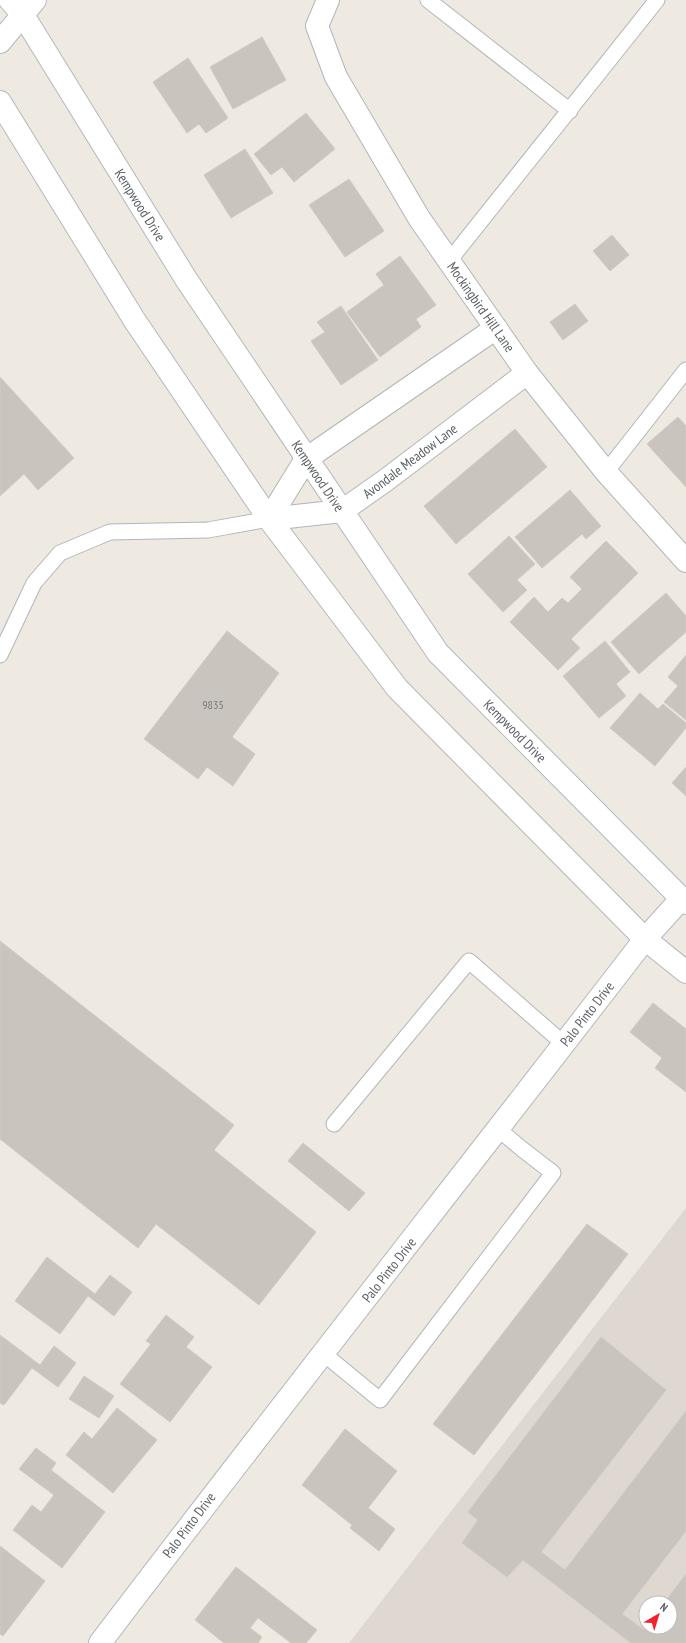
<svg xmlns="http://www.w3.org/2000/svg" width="686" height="1643" font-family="'PT Sans Narrow',sans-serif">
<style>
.education{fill:#ded8d0;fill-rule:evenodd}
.building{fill:#c9c4be;stroke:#d3cabf}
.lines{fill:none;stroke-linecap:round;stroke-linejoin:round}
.lane-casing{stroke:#b2b6ba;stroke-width:17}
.street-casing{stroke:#b2b6ba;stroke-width:24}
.secondary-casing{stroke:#b3b8bd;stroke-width:24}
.lane{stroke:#fff;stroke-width:15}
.street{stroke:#fff;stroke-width:22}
.secondary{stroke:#fff;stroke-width:22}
.labels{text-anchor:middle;stroke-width:3;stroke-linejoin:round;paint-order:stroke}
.number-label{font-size:12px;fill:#76787a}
.street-label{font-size:14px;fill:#5a5f63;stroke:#fff}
</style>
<rect width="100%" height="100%" fill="#eee9e1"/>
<path class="education" d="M 686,1208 L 686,1643 L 349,1643 ZM 646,1603 L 670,1603 L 670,1627 L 646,1627 Z"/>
<g class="building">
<path d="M 262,37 L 286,80 L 233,109 L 210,67 Z"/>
<path d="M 188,58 L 228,118 L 206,133 L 199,124 L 187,133 L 153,82 Z"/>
<path d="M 306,113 L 335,149 L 294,182 L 282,167 L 271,175 L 254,154 Z"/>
<path d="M 245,149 L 273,193 L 231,218 L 204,175 Z"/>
<path d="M 349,179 L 384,231 L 345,257 L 309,205 Z"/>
<path d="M 612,235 L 629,255 L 610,271 L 593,251 Z"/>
<path d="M 400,256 L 436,305 L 416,319 L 421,327 L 380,357 L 347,312 L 384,285 L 376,274 Z"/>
<path d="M 575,304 L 588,321 L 563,340 L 550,322 Z"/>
<path d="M 341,306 L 378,360 L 341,385 L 311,341 L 325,332 L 317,322 Z"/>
<path d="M 0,377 L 74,458 L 38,490 L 24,474 L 0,496 Z"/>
<path d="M 678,417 L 686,426 L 686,487 L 647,444 Z"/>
<path d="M 515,429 L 547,467 L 456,544 L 424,506 Z"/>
<path d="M 570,490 L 601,526 L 586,539 L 582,534 L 542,568 L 515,537 Z"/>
<path d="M 509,536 L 535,564 L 517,580 L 527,590 L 503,612 L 468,574 Z"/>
<path d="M 606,541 L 638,573 L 571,639 L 580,648 L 558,670 L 510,622 L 534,597 L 548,612 L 562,598 L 568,603 L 582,589 L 570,577 Z"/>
<path d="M 666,593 L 686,616 L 686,632 L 639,674 L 611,642 Z"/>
<path d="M 227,631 L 279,673 L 232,737 L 255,754 L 233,786 L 207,767 L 198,779 L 144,739 Z"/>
<path d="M 605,641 L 630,672 L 616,684 L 626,696 L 599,718 L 563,676 Z"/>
<path d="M 686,655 L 686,720 L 664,702 L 678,686 L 668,677 Z"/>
<path d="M 640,693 L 658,709 L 663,704 L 686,723 L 686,728 L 655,766 L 610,728 Z"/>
<path d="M 686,767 L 686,796 L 672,783 Z"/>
<path d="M 0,941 L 234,1125 L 214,1150 L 316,1232 L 259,1305 L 156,1224 L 138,1248 L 0,1139 Z"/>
<path d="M 653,1003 L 686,1029 L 686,1092 L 655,1068 L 662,1058 L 630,1032 Z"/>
<path d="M 303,1143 L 365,1193 L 349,1211 L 288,1161 Z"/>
<path d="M 587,1224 L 628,1254 L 474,1455 L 433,1424 Z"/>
<path d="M 47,1257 L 95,1294 L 110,1275 L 132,1292 L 114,1316 L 88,1296 L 60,1334 L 15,1301 Z"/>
<path d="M 166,1315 L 194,1337 L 186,1347 L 212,1367 L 170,1422 L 120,1384 L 151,1344 L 146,1341 Z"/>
<path d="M 0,1335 L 40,1365 L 54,1346 L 76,1363 L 58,1387 L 32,1368 L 4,1405 L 0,1403 Z"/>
<path d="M 601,1337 L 666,1390 L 541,1552 L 565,1570 L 686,1411 L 686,1531 L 622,1614 L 644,1630 L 646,1627 L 670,1627 L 670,1603 L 664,1603 L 686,1574 L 686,1643 L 631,1643 L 523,1560 L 507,1577 L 462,1543 L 478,1520 L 468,1512 Z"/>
<path d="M 84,1376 L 114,1396 L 99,1418 L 69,1399 Z"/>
<path d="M 117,1408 L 157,1440 L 113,1493 L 66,1455 L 84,1432 L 92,1439 Z"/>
<path d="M 345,1429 L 397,1471 L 368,1508 L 395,1529 L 379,1551 L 350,1528 L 352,1525 L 302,1485 Z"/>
<path d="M 36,1448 L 56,1463 L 51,1470 L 105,1512 L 62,1568 L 13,1530 L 32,1505 L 41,1512 L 54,1495 L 19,1469 Z"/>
<path d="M 0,1546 L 45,1581 L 3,1636 L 0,1634 Z"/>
<path d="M 236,1567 L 317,1630 L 306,1643 L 291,1643 L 258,1618 L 250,1628 L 262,1637 L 258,1643 L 224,1643 L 195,1620 Z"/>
</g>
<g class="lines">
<defs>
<g id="lane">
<path d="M 428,0 L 570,111"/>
<path d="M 449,261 L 657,0"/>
<path d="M 606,472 L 686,370"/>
<path d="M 0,655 L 34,583 L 60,553 L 110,532 L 208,530 L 269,519"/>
<path d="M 334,1124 L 469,961 L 564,1044"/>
<path d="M 324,1354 L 380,1400 L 553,1173 L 522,1149 L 498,1129"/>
</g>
<g id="street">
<path d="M 328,0 L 317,26 L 336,77 L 419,218 L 527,373 L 606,472 L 686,561"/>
<path d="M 269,519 L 342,511 L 386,480 L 527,373"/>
<path d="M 269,519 L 306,459 L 496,328"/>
</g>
<g id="secondary">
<path d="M 10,0 L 23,15 L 186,279 L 438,653 L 686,903"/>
<path d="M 0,42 L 35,0"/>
<path d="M 0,102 L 135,321 L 269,519 L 397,688 L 645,939 L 686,972"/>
<path d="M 100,1643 C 274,1414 452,1189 628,961 L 645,939 L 681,899"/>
</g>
</defs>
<use href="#lane" class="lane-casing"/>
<use href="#street" class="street-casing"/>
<use href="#secondary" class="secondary-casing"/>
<use href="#lane" class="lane"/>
<use href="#street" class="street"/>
<use href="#secondary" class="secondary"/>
</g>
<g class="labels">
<g class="number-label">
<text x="213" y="709">9835</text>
</g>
<g class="street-label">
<text transform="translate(140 205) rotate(58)" y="5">Kempwood Drive</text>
<text transform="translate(481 307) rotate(55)" y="5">Mockingbird Hill Lane</text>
<text transform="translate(410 461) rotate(-37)" y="5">Avondale Meadow Lane</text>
<text transform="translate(318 476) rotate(56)" y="5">Kempwood Drive</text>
<text transform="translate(515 731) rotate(45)" y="5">Kempwood Drive</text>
<text transform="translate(587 1014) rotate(-52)" y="5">Palo Pinto Drive</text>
<text transform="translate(389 1270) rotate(-52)" y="5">Palo Pinto Drive</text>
<text transform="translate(189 1525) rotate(-53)" y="5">Palo Pinto Drive</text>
</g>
</g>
<g transform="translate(658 1615) rotate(38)"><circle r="19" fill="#ffffff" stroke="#bdbfc1"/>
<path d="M0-3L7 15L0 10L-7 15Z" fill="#f3222f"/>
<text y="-6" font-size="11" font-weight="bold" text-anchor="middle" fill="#5a5f63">N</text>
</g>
</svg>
